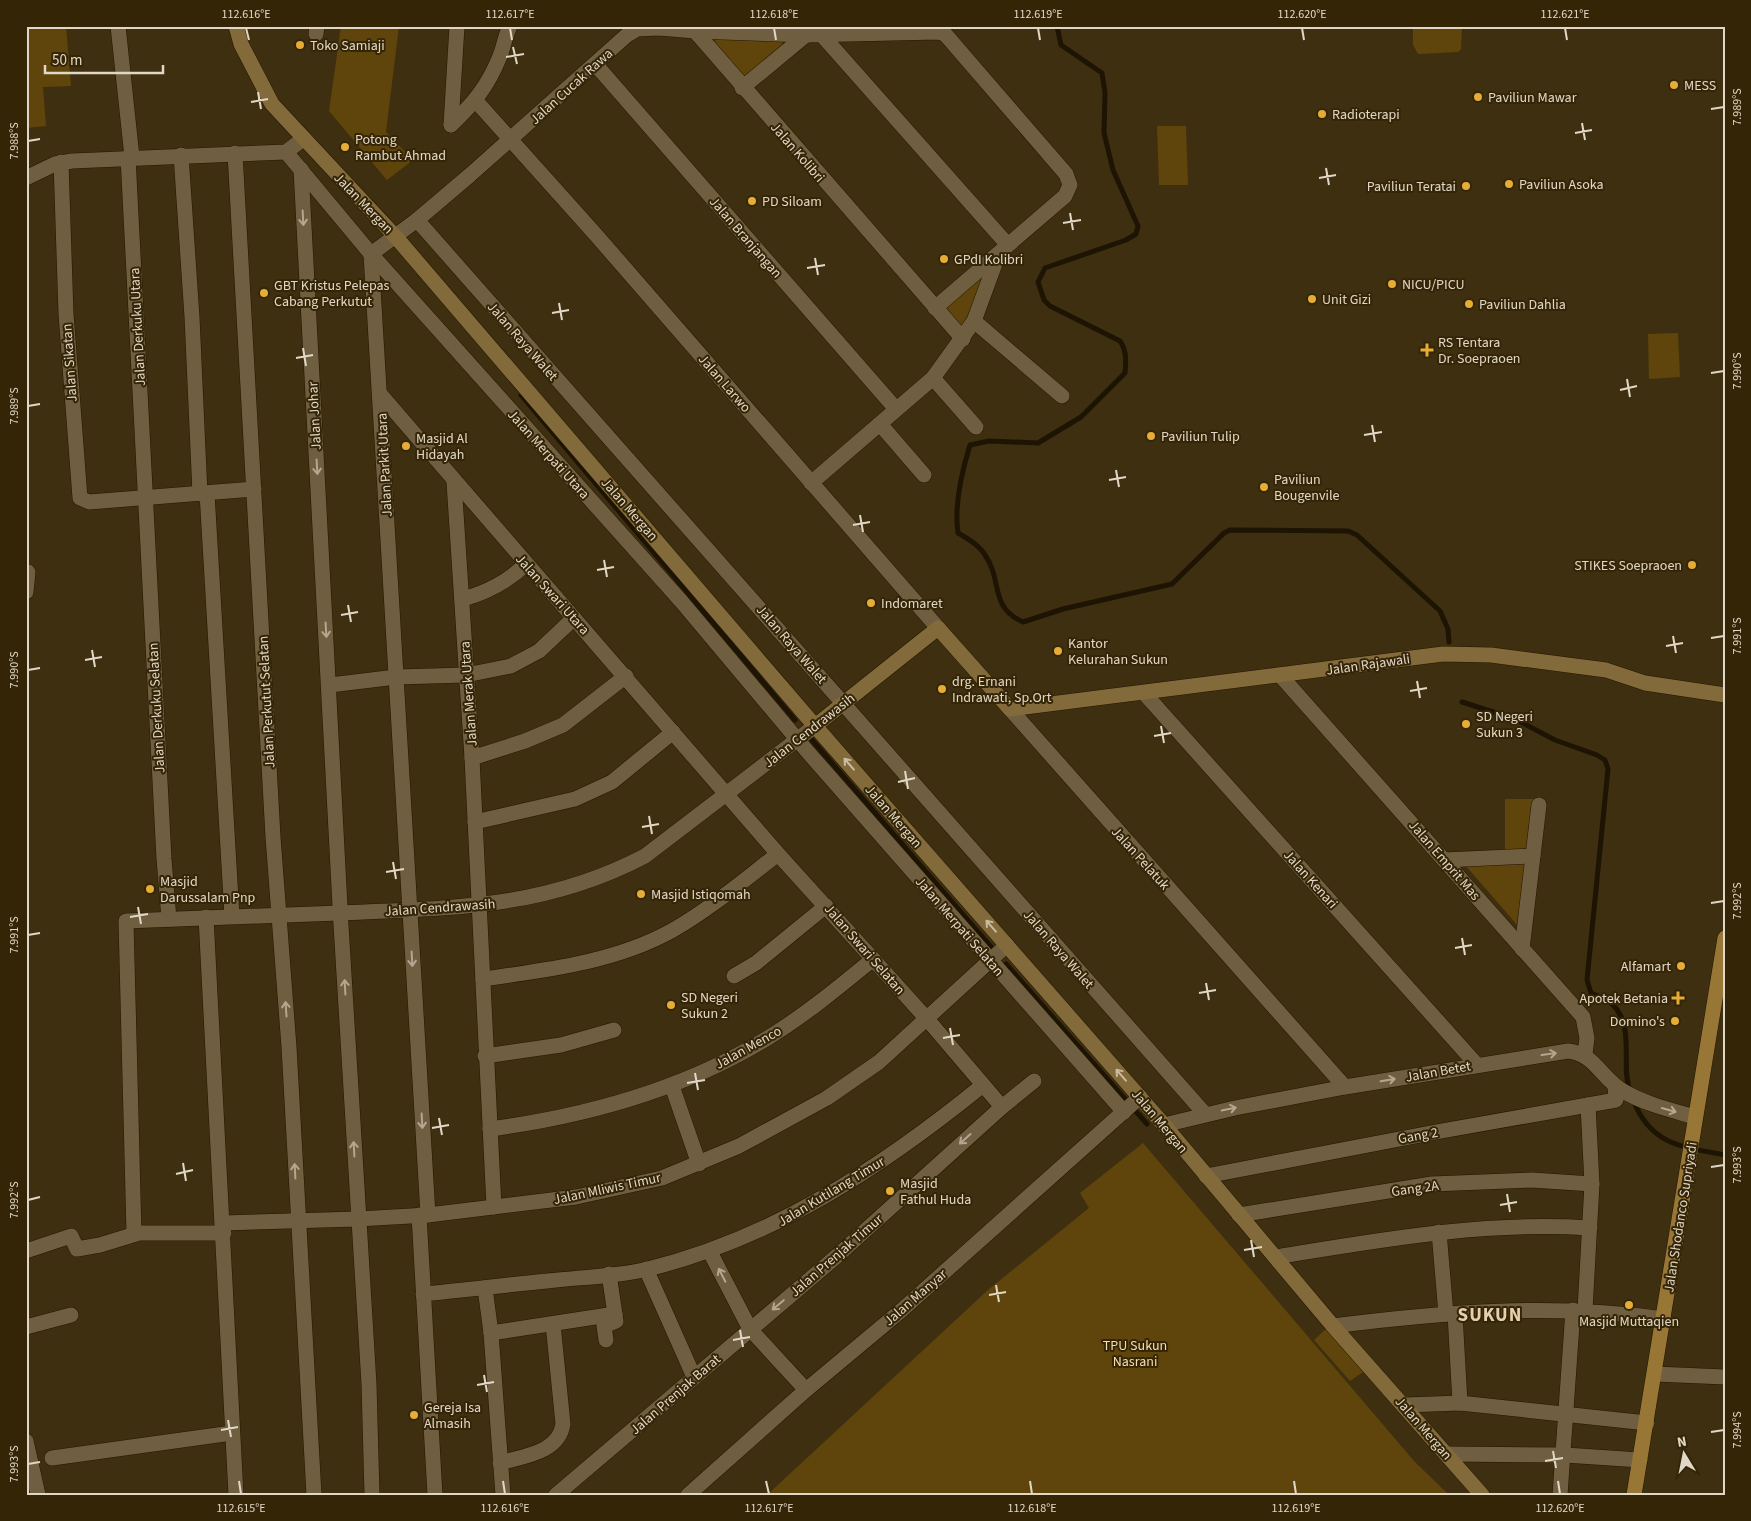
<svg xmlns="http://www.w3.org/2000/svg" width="1751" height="1521" font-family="'Source Sans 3',sans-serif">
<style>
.green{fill:#5f450b}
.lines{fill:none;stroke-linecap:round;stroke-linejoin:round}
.stream{stroke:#1d1403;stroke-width:5}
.street-casing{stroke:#241600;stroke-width:16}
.secondary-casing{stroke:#241600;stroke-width:16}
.primary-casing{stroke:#241600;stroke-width:16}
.street{stroke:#6f5e40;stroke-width:15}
.secondary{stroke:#836a3b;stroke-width:15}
.primary{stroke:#977636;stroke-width:15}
.oneway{stroke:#b3a790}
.oneway2{stroke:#cabca3}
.ticks{fill:none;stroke:#e1d7c6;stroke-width:2}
.poi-dot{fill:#e6ad36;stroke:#342506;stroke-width:2}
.labels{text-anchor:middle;stroke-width:4;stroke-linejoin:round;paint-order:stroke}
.poi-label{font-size:14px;fill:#e1d7c6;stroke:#342506;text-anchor:start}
.street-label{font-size:14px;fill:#e1d7c6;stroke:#342506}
.park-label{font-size:14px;fill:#f8ddad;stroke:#342506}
.district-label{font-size:19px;font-weight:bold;letter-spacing:1px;fill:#e4d0af;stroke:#342506}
.neatline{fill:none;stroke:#e1d7c6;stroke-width:2}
.ticks-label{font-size:12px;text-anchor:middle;fill:#e1d7c6}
</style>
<rect width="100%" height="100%" fill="#3e2f11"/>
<g class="green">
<path d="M 26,26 L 66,26 L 71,86 L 43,87 L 46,126 L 26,128 Z"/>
<path d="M 341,26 L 399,26 L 386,132 L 413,160 L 387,180 L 329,111 Z"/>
<path d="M 1413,26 L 1462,26 L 1461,49 L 1458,52 L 1418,54 L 1413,45 Z"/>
<path d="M 717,38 L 782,41 L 783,46 L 744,77 L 713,43 Z"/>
<path d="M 1157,126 L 1186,126 L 1188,185 L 1159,185 Z"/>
<path d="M 981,277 L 982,279 L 963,327 L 944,312 L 945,307 Z"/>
<path d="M 1678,333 L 1680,377 L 1649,379 L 1648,334 Z"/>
<path d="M 1505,799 L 1535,799 L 1528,846 L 1520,851 L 1505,851 Z"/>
<path d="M 1523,863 L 1526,865 L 1519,927 L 1466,866 Z"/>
<path d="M 1143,1143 L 1414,1461 L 1449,1495 L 767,1495 L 988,1290 L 1089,1208 L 1080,1193 Z"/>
<path d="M 1327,1328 L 1363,1372 L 1350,1381 L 1314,1340 Z"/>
</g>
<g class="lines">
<g class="stream">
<path d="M 1057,26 L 1061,45 L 1102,73 L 1105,93 L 1104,133 L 1113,170 L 1138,226 L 1136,234 L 1126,240 L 1045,268 L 1038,282 L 1044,300 L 1050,306 L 1120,341 C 1127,351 1126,362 1125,373 L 1081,417 L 1038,443 L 989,441 L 970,445 C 962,471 954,506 958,533 C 967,538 980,546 985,555 C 1003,581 989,607 1023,622 L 1063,609 L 1172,584 L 1224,533 L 1230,530 L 1348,531 L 1357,535 L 1440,611 L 1448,629 L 1449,642"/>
<path d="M 521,395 L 795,720"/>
<path d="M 1462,702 L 1515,719 L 1555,740 L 1597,755 L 1605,760 L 1608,769 L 1587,980 L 1591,993 C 1597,996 1607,999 1612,1004 C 1636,1026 1620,1065 1630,1091"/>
<path d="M 812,740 L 991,947"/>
<path d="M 1006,964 L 1147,1124"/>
<path d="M 1634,1102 C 1652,1146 1684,1147 1725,1155"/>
</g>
<defs>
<g id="street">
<path d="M 118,26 L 132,157"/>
<path d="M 695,31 L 963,339"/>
<path d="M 316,34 L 317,26"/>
<path d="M 821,34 L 1007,244"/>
<path d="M 596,65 L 896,409"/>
<path d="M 742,88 L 806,35"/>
<path d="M 476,101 L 596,235 L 938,628"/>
<path d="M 451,125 C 474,103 488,86 500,56 C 504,46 505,36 510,26"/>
<path d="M 451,125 L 457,26"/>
<path d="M 286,152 L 371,254 L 681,601 L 807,751 L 1124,1112"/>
<path d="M 235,153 L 273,837 L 289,1047 L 314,1495"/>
<path d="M 181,155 L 192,317 L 200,494"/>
<path d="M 128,157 L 164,859 L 169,919"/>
<path d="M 61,162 L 66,314 L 80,498 L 89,502 L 254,489"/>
<path d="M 301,169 L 341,925 L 369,1384 L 372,1495"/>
<path d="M 26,178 L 55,164 L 72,161 L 286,152 L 303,139"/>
<path d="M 417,220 L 1205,1114"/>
<path d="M 371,254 L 417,220 L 470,175 L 627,35 L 637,29 L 659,28 L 695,31 L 806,35 L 938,32 L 945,34 L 1066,174 L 1070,185 L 1065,196 L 935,308"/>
<path d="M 371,254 L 428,1215"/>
<path d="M 974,321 L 1062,396"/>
<path d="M 933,378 L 976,427"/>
<path d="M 380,394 L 778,854 L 927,1019 L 1002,1107"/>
<path d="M 880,424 L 924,475"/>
<path d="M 454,482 L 472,758 L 494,1207"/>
<path d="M 811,483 L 933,378 L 974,321 L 999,253"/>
<path d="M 207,493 L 232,916"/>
<path d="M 26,592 L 28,572"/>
<path d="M 463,599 C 488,592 507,582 526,564"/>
<path d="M 1280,675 L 1583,1017 L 1587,1038 L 1585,1054"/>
<path d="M 330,685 L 396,677 L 466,675 L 511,666 L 539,651 L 574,618"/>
<path d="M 1144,693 L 1477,1065"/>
<path d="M 1010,709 L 1345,1087"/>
<path d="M 472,758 L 525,741 L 563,725 L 626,676"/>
<path d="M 475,822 L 575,799 L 612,782 L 673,732"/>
<path d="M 1444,860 L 1533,856"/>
<path d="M 206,917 L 236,1495"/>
<path d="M 1522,949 L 1539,805"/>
<path d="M 734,976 L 756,963 L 826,906"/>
<path d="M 483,979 C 547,970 616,962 673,930 C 711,908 744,880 778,854"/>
<path d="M 485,1056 L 561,1045 L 614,1030"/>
<path d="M 672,1086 L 699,1164"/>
<path d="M 1164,1125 L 1235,1108 L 1345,1087 L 1568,1051 C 1595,1054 1600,1077 1623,1091 C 1645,1104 1671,1110 1695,1117"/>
<path d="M 490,1129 C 587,1116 682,1090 766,1039 C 804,1016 839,987 873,959"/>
<path d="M 1206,1176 L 1436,1132 L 1616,1100 L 1615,1086"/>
<path d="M 419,1215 L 435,1495"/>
<path d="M 1239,1215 L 1432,1184 L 1532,1180 L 1592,1184"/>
<path d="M 223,1223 L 358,1219 L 428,1215 L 576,1197 L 662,1178 L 739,1146 L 827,1098 L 879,1062 L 1007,945"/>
<path d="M 1439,1232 L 1446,1314"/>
<path d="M 134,1234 L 126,921 C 197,918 268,915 339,913 C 450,908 544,909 645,856 L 815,726"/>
<path d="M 26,1251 L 71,1236 L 77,1249 L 100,1245 L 139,1233 L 224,1233"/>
<path d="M 710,1252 L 750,1329 L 806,1390"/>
<path d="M 1275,1257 C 1380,1240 1484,1221 1590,1228"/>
<path d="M 646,1269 L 694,1377"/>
<path d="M 485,1288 L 491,1333 L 503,1495"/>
<path d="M 423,1294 C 465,1290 506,1285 547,1281 C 580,1277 616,1277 648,1269 C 776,1237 882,1167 983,1085"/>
<path d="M 1585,1310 L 1592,1184 L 1588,1105"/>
<path d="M 1455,1314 L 1460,1403"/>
<path d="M 1333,1326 C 1443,1312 1554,1303 1664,1319"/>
<path d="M 26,1327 L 71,1315"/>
<path d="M 491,1333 L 615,1314"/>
<path d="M 606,1340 L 604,1326 L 616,1321 L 609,1274"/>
<path d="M 1655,1374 L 1725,1377"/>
<path d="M 1405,1405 L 1460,1403 L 1647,1423"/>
<path d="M 26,1441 L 38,1495"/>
<path d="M 1446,1454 L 1565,1455 L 1640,1460"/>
<path d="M 52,1458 L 232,1433"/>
<path d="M 500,1463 C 523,1456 559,1453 563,1424 L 553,1324"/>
<path d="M 556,1495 L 837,1256 L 1002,1107 L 1034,1081"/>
<path d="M 688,1495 L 806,1390 L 903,1309 L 1140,1097"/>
<path d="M 1560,1495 L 1573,1310"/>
</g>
<g id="secondary">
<path d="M 236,26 L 241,44 L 272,104 L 395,236 L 815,726 L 1164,1125 L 1333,1326 L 1482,1495"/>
<path d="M 815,726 L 938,628 L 1010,709 L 1443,654 L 1491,655 L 1606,670 L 1645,683 L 1725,695"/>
</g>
<path id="primary" d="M 1634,1495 L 1725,938"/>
</defs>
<use href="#street" class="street-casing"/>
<use href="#secondary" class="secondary-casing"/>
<use href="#primary" class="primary-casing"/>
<use href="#street" class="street"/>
<use href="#secondary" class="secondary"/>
<use href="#primary" class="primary"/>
</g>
<defs><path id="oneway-shaft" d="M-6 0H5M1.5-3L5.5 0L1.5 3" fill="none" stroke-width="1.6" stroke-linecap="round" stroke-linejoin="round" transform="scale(1.25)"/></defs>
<g class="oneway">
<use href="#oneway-shaft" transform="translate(303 218) rotate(87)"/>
<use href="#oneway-shaft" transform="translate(317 467) rotate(87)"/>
<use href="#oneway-shaft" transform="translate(326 630) rotate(87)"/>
<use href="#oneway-shaft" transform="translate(412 959) rotate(87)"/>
<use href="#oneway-shaft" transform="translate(345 987) rotate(-93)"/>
<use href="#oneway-shaft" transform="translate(286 1009) rotate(-94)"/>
<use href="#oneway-shaft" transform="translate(1549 1054) rotate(-8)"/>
<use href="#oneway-shaft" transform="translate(1388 1080) rotate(-10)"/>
<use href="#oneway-shaft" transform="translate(1229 1109) rotate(-12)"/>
<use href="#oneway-shaft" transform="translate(1669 1110) rotate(16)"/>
<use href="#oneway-shaft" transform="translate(422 1121) rotate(87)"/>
<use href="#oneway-shaft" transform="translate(965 1139) rotate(138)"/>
<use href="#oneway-shaft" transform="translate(354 1149) rotate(-93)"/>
<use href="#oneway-shaft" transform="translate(295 1171) rotate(-93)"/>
<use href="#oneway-shaft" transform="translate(722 1275) rotate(-117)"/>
<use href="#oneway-shaft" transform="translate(778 1305) rotate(140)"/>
</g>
<g class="oneway2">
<use href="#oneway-shaft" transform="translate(849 764) rotate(-131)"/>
<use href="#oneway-shaft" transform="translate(991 926) rotate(-131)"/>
<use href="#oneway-shaft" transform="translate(1121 1075) rotate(-131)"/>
</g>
<path class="ticks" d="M 246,28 L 249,40M 510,28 L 512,40M 774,28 L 776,40M 1038,28 L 1040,40M 1302,28 L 1304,40M 1565,28 L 1567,40M 513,47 L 517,64M 506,57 L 524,54M 258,92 L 261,109M 251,102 L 268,99M 1711,109 L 1724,107M 1582,123 L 1585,140M 1575,133 L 1592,130M 28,141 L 40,139M 1326,168 L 1329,185M 1319,178 L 1336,175M 1070,213 L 1073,230M 1063,223 L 1081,220M 815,258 L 818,275M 807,268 L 825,265M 559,303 L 562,320M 552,313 L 569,310M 303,348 L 306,366M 296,358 L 313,355M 1711,373 L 1724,371M 1627,379 L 1630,397M 1620,390 L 1637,386M 28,406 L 40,404M 1372,425 L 1375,442M 1364,435 L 1382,432M 1116,470 L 1119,487M 1109,480 L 1126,477M 860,515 L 863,532M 853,525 L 870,522M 604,560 L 607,577M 597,570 L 614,567M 348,605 L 351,622M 341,615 L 358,612M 1673,636 L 1676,653M 1711,638 L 1724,636M 1666,646 L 1683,643M 92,650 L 95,667M 85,660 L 102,657M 28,670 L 40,668M 1417,681 L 1420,698M 1410,691 L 1427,688M 1161,726 L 1164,743M 1154,736 L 1171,733M 905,771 L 908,789M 898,782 L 915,778M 649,816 L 652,834M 642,827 L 659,824M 393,862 L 396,879M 386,872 L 404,869M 1711,903 L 1724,901M 138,907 L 141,924M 130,917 L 148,914M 28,935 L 40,933M 1462,938 L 1465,955M 1455,948 L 1472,945M 1206,983 L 1209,1000M 1199,993 L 1216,990M 950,1028 L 953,1045M 943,1038 L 960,1035M 695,1073 L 698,1090M 687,1083 L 705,1080M 439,1118 L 442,1135M 432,1128 L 449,1125M 183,1163 L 186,1181M 1711,1167 L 1724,1165M 176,1174 L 193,1170M 1507,1194 L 1510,1212M 28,1200 L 40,1197M 1500,1205 L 1517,1202M 1251,1240 L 1254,1257M 1244,1250 L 1262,1247M 996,1285 L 999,1302M 989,1295 L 1006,1292M 740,1330 L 743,1347M 733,1340 L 750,1337M 484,1375 L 487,1392M 477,1385 L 494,1382M 228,1420 L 231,1437M 221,1430 L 238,1427M 1711,1432 L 1724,1430M 1553,1451 L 1556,1468M 1545,1461 L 1563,1458M 28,1464 L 40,1462M 239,1481 L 241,1494M 503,1481 L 505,1494M 766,1481 L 769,1494M 1030,1481 L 1032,1494M 1294,1481 L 1296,1494M 1558,1481 L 1560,1494"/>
<g class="poi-dot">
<circle cx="300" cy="45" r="5"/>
<circle cx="1674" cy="85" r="5"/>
<circle cx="1478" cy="97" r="5"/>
<circle cx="1322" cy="114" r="5"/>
<circle cx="345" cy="147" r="5"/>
<circle cx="1509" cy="184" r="5"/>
<circle cx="1466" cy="186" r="5"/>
<circle cx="752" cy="201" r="5"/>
<circle cx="944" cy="259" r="5"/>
<circle cx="1392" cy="284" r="5"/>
<circle cx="264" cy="293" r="5"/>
<circle cx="1312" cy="299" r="5"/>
<circle cx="1469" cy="304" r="5"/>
<path d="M1424.5 342.5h5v5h5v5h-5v5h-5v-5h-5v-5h5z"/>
<circle cx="1151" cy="436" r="5"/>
<circle cx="406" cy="446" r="5"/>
<circle cx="1264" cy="487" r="5"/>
<circle cx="1692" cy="565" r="5"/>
<circle cx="871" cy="603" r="5"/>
<circle cx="1058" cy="651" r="5"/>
<circle cx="942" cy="689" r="5"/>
<circle cx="1466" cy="724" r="5"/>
<circle cx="150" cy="889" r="5"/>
<circle cx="641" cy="894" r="5"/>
<circle cx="1681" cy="966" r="5"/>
<path d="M1675.5 990.5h5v5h5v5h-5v5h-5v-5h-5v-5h5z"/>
<circle cx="671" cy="1005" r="5"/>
<circle cx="1675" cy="1021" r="5"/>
<circle cx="890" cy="1191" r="5"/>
<circle cx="1629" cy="1305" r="5"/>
<circle cx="414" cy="1415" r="5"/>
</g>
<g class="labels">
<g class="poi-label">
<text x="310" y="50">Toko Samiaji</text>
<text x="1684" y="90">MESS</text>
<text x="1488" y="102">Paviliun Mawar</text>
<text x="1332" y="119">Radioterapi</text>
<text x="355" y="144">Potong<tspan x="355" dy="16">Rambut Ahmad</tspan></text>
<text x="1519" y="189">Paviliun Asoka</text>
<text x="1456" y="191" text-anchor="end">Paviliun Teratai</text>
<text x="762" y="206">PD Siloam</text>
<text x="954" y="264">GPdI Kolibri</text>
<text x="1402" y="289">NICU/PICU</text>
<text x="274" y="290">GBT Kristus Pelepas<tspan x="274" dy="16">Cabang Perkutut</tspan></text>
<text x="1322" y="304">Unit Gizi</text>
<text x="1479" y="309">Paviliun Dahlia</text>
<text x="1438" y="347">RS Tentara<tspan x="1438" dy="16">Dr. Soepraoen</tspan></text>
<text x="1161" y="441">Paviliun Tulip</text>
<text x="416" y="443">Masjid Al<tspan x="416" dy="16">Hidayah</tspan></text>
<text x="1274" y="484">Paviliun<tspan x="1274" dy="16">Bougenvile</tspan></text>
<text x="1682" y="570" text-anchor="end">STIKES Soepraoen</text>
<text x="881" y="608">Indomaret</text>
<text x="1068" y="648">Kantor<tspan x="1068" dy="16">Kelurahan Sukun</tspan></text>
<text x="952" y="686">drg. Ernani<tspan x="952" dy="16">Indrawati, Sp.Ort</tspan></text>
<text x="1476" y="721">SD Negeri<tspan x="1476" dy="16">Sukun 3</tspan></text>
<text x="160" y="886">Masjid<tspan x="160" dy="16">Darussalam Pnp</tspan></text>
<text x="651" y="899">Masjid Istiqomah</text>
<text x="1671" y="971" text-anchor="end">Alfamart</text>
<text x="681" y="1002">SD Negeri<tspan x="681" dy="16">Sukun 2</tspan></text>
<text x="1668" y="1003" text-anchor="end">Apotek Betania</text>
<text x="1665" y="1026" text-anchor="end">Domino's</text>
<text x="900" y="1188">Masjid<tspan x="900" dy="16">Fathul Huda</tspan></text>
<text x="1629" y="1326" text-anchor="middle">Masjid Muttaqien</text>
<text x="424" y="1412">Gereja Isa<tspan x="424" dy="16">Almasih</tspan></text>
</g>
<g class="street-label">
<text transform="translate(571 86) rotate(-42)" y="5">Jalan Cucak Rawa</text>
<text transform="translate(798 152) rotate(49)" y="5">Jalan Kolibri</text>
<text transform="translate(364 203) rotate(46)" y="5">Jalan Mergan</text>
<text transform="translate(746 237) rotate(49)" y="5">Jalan Branjangan</text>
<text transform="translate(137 327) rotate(-93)" y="5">Jalan Derkuku Utara</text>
<text transform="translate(523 341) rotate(49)" y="5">Jalan Raya Walet</text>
<text transform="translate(69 363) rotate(-94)" y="5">Jalan Sikatan</text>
<text transform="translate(725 383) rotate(49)" y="5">Jalan Larwo</text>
<text transform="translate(314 416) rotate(-93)" y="5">Jalan Johar</text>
<text transform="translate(549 454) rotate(48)" y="5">Jalan Merpati Utara</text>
<text transform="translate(384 465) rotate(-93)" y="5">Jalan Parkit Utara</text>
<text transform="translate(630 509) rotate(49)" y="5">Jalan Mergan</text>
<text transform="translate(553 594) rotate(48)" y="5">Jalan Swari Utara</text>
<text transform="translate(792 644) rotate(49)" y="5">Jalan Raya Walet</text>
<text transform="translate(1368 664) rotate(-8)" y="5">Jalan Rajawali</text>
<text transform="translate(468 694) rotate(-94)" y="5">Jalan Merak Utara</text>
<text transform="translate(266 702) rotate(-93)" y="5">Jalan Perkutut Selatan</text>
<text transform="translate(156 708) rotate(-93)" y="5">Jalan Derkuku Selatan</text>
<text transform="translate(809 730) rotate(-38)" y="5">Jalan Cendrawasih</text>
<text transform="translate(894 816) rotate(49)" y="5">Jalan Mergan</text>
<text transform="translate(1141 858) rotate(48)" y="5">Jalan Pelatuk</text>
<text transform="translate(1445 860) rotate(49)" y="5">Jalan Emprit Mas</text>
<text transform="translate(1311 879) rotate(48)" y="5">Jalan Kenari</text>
<text transform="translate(440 907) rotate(-4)" y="5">Jalan Cendrawasih</text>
<text transform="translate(960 926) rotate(49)" y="5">Jalan Merpati Selatan</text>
<text transform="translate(865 949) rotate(49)" y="5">Jalan Swari Selatan</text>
<text transform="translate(1059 949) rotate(49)" y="5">Jalan Raya Walet</text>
<text transform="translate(748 1047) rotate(-29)" y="5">Jalan Menco</text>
<text transform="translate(1438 1071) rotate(-10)" y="5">Jalan Betet</text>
<text transform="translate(1160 1121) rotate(50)" y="5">Jalan Mergan</text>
<text transform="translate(1418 1135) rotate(-10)" y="5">Gang 2</text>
<text transform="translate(607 1188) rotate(-12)" y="5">Jalan Mliwis Timur</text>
<text transform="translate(1415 1188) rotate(-8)" y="5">Gang 2A</text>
<text transform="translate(831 1191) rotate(-31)" y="5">Jalan Kutilang Timur</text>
<text transform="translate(1680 1217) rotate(-81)" y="5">Jalan Shodanco Supriyadi</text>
<text transform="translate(836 1255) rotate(-41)" y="5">Jalan Prenjak Timur</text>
<text transform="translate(915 1297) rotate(-41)" y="5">Jalan Manyar</text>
<text transform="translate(675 1394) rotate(-41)" y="5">Jalan Prenjak Barat</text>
<text transform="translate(1424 1428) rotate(49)" y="5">Jalan Mergan</text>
</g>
<g class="park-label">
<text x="1135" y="1350">TPU Sukun<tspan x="1135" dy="16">Nasrani</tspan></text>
</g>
<g class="district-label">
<text x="1490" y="1321">SUKUN</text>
</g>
</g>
<rect width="1751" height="1521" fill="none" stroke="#342506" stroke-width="55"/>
<g transform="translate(1684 1454) rotate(350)" stroke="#342506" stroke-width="4" paint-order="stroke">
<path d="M0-4L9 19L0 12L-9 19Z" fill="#e1d7c6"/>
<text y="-8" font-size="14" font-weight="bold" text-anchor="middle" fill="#e1d7c6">N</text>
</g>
<path d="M45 65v8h118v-8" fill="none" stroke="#e1d7c6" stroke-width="2.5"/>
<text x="52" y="65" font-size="15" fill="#e1d7c6" stroke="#342506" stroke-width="4" paint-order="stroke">50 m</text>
<rect x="28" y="28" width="1696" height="1466" class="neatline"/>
<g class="ticks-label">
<text x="246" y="18">112.616°E</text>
<text x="510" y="18">112.617°E</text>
<text x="774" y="18">112.618°E</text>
<text x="1038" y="18">112.619°E</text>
<text x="1302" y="18">112.620°E</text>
<text x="1565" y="18">112.621°E</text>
<text transform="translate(1737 107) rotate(-90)" y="4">7.989°S</text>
<text transform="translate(14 141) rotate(-90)" y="4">7.988°S</text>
<text transform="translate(1737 371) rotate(-90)" y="4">7.990°S</text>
<text transform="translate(14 406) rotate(-90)" y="4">7.989°S</text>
<text transform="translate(1737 636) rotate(-90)" y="4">7.991°S</text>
<text transform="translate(14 670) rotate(-90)" y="4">7.990°S</text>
<text transform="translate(1737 901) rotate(-90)" y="4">7.992°S</text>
<text transform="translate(14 935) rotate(-90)" y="4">7.991°S</text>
<text transform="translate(1737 1165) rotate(-90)" y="4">7.993°S</text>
<text transform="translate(14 1200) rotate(-90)" y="4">7.992°S</text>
<text transform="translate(1737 1430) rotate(-90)" y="4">7.994°S</text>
<text transform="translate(14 1464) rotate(-90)" y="4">7.993°S</text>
<text x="241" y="1512">112.615°E</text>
<text x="505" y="1512">112.616°E</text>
<text x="769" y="1512">112.617°E</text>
<text x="1032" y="1512">112.618°E</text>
<text x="1296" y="1512">112.619°E</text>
<text x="1560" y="1512">112.620°E</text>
</g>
</svg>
